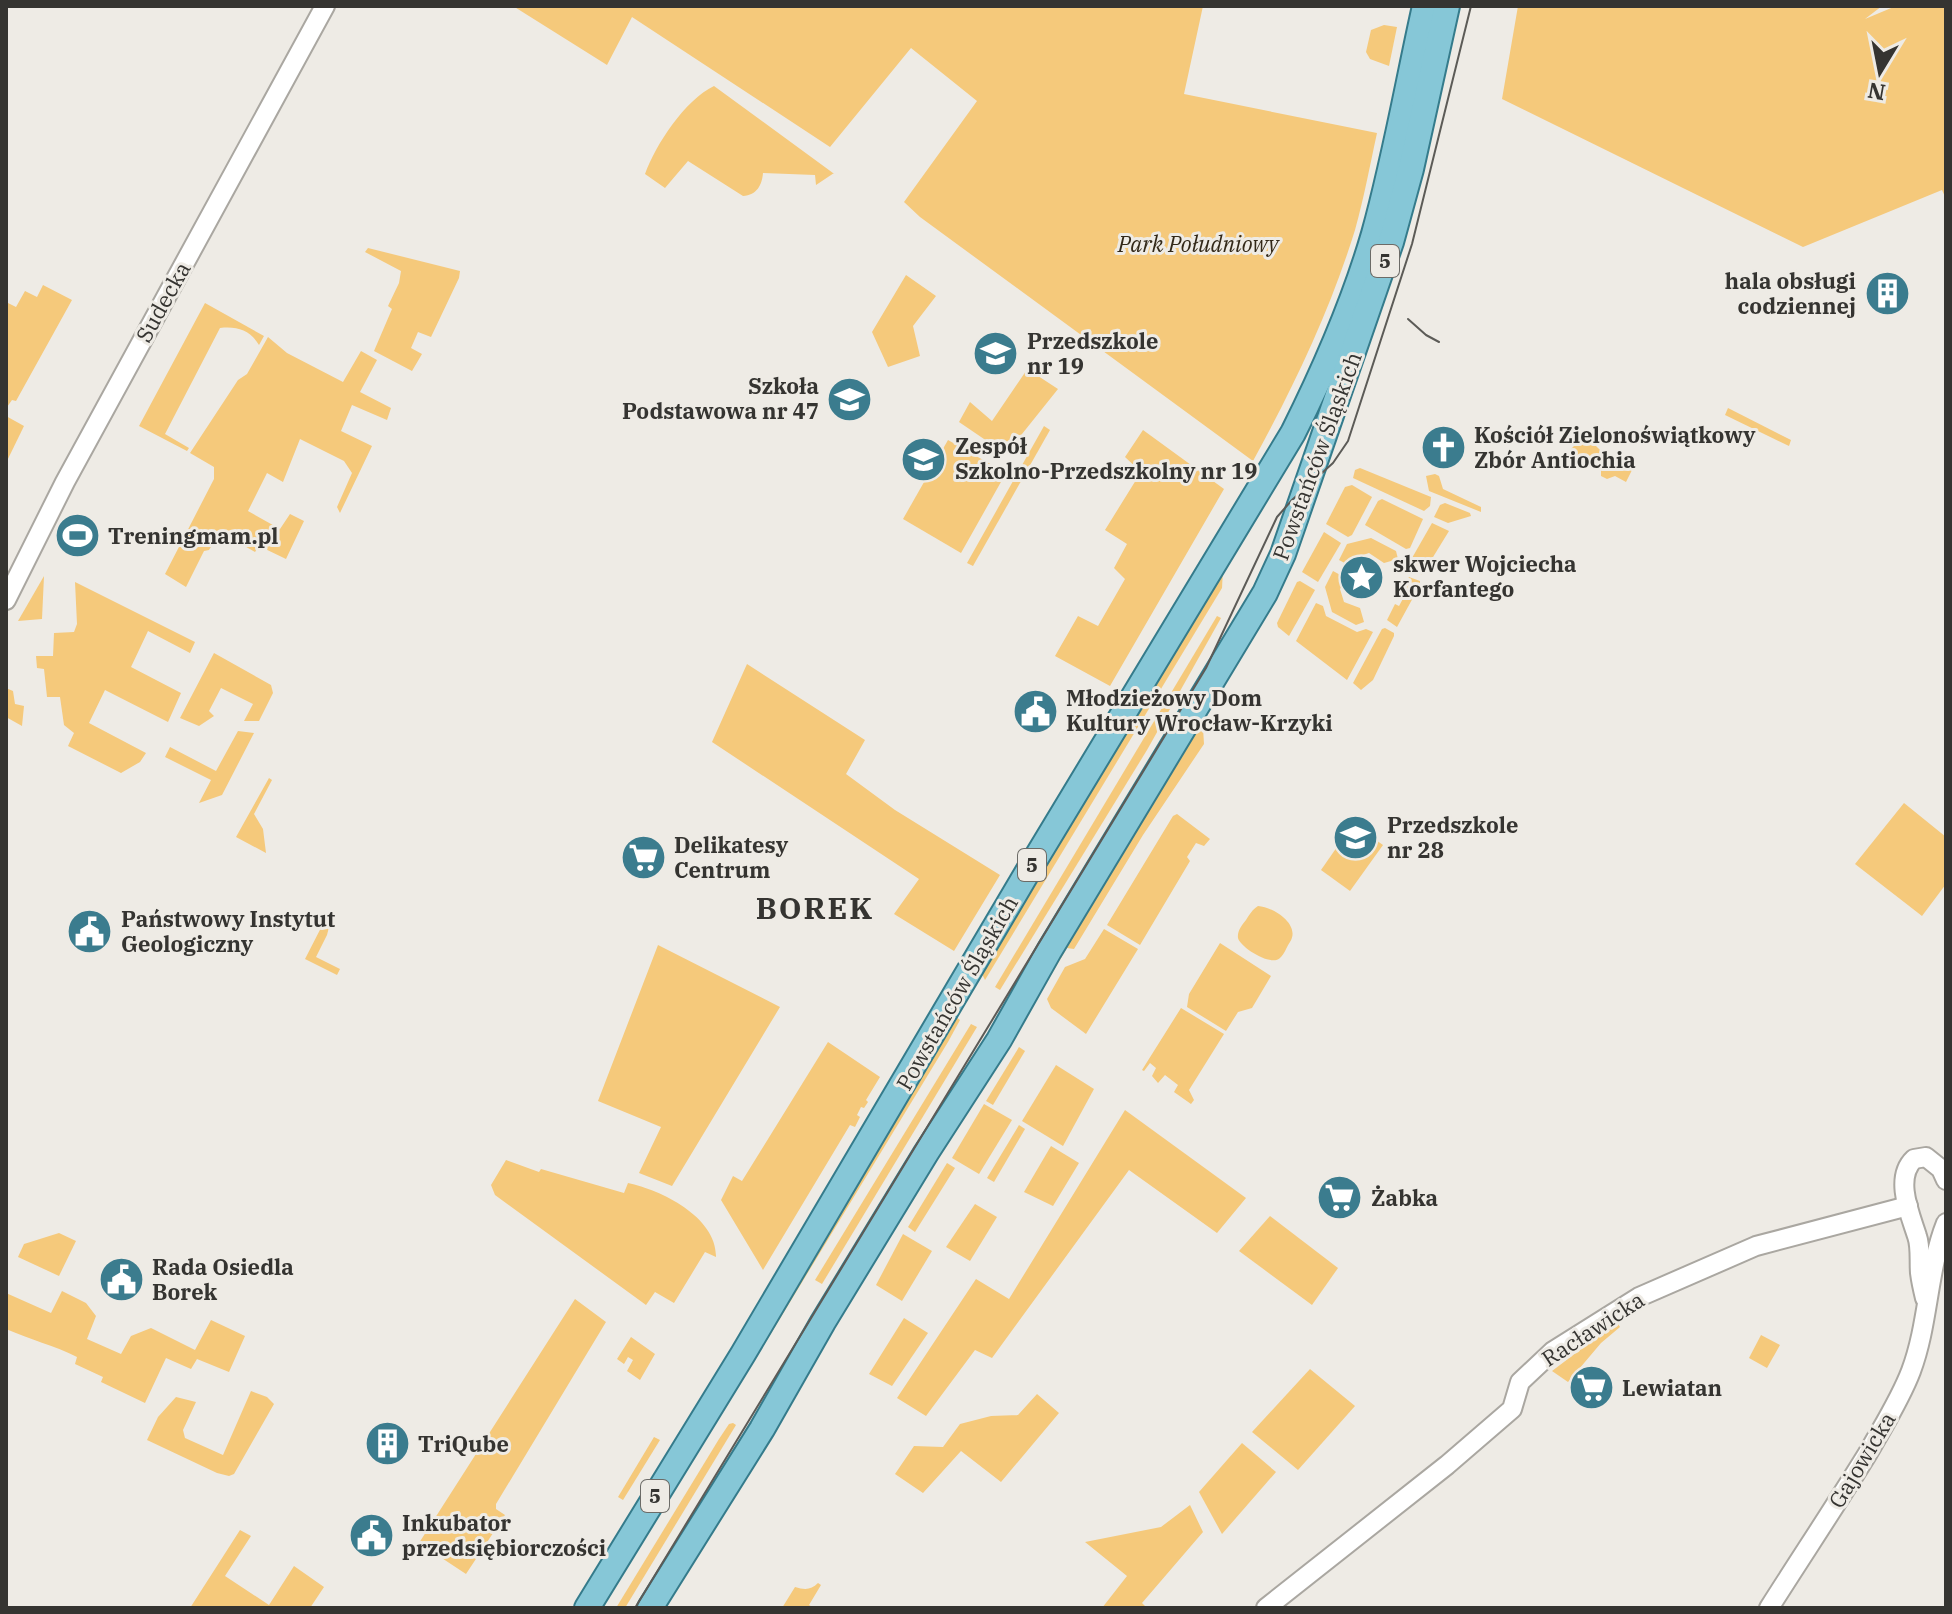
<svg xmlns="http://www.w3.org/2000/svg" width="1952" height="1614" font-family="'IBM Plex Serif',serif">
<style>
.green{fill:#f5c97b}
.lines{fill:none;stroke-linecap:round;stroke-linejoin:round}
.minor-casing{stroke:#aaa7a1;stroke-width:22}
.major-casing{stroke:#357b8b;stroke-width:28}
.minor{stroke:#fff;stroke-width:18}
.major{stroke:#86c7d7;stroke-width:24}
.tram{stroke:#5c5b57;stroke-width:2}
.labels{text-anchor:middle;stroke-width:6;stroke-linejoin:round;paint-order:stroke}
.shield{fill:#eeebe5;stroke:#6c6b67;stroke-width:2}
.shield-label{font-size:20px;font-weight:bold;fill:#353431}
.park-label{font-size:22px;font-style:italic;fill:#322818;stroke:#eeebe5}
.poi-label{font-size:22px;font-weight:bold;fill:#353431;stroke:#eeebe5;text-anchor:start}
.street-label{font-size:22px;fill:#353431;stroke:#eeebe5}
.district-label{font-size:30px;font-weight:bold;letter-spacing:2px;fill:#353431;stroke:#eeebe5}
</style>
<rect width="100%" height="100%" fill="#eeebe5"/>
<g class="green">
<path d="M 513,6 L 1203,6 L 1184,94 L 1377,133 C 1370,165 1364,198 1355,230 C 1330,311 1294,386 1253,461 L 920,217 L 904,202 L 977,101 L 911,48 L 830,147 L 632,17 L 607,65 Z"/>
<path d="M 1518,6 L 1882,6 L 1865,19 L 1896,6 L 1946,6 L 1946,199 L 1942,190 L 1803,247 L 1502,99 Z"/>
<path d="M 1384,25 L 1397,27 L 1389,66 L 1370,59 L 1366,52 L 1371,30 Z"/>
<path d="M 714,86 L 833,173 L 834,173 L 816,185 L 815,175 L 763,173 C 762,185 757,195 743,196 L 688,161 L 665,188 L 645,174 C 656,144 685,100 714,86 Z"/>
<path d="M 368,248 L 460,271 L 459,278 L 431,337 L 418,332 L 411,348 L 422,354 L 412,371 L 374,351 L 392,309 L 388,306 L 399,283 L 401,271 L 365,252 Z"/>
<path d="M 906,275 L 936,296 L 913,326 L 920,356 L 888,367 L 872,332 Z"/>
<path d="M 43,285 L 72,300 L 16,401 L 12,400 L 7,407 L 6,302 L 16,307 L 25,291 L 37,297 Z"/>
<path d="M 205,303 L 264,336 L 259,345 C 250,330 237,326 220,328 L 165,434 L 189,448 L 187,451 L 139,426 Z"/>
<path d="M 268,337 L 287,353 L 343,382 L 361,351 L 377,360 L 360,392 L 391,408 L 387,420 L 352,405 L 341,431 L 372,446 L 340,513 L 337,507 L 352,473 L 344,461 L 300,439 L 283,482 L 267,473 L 248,511 L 280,529 L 290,514 L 304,521 L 286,559 L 259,546 L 255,552 L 220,532 L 209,550 L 204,551 L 186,587 L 165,574 L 214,479 L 214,467 L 190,453 L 238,380 L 247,374 Z"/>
<path d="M 1026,371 L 1033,376 L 1035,374 L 1058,389 L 1006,454 L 959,422 L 970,402 L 992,421 Z"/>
<path d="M 1728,408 L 1791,440 L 1789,446 L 1725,415 Z"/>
<path d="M 6,416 L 24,426 L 6,463 Z"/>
<path d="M 1044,426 L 1050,430 L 973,566 L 967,563 Z"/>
<path d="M 1143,430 L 1224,489 L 1110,686 L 1055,656 L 1078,616 L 1098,626 L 1125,579 L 1114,568 L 1127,544 L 1105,530 L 1141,472 L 1125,457 Z"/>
<path d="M 1585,435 L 1602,452 L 1582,471 L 1566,454 Z"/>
<path d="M 948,440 L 1006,473 L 961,553 L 903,519 Z"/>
<path d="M 1613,454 L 1620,459 L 1621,464 L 1632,470 L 1626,482 L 1615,476 L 1607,479 L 1601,476 L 1601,465 Z"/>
<path d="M 1360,468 L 1431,497 L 1430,506 L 1424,511 L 1353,478 L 1355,470 Z"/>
<path d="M 1435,474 L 1439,476 L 1443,489 L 1481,507 L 1481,512 L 1429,491 L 1426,476 Z"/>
<path d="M 1352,485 L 1372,497 L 1352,535 L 1348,537 L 1326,524 L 1345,487 Z"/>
<path d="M 1382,499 L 1423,519 L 1410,548 L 1406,549 L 1365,525 L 1378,501 Z"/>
<path d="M 1445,503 L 1470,513 L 1471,516 L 1448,523 L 1434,517 L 1440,505 Z"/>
<path d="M 1432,523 L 1449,531 L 1422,575 L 1408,565 Z"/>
<path d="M 1324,532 L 1341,543 L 1318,582 L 1302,572 Z"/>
<path d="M 1371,538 L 1396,551 L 1398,559 L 1384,563 L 1369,553 L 1357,557 L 1352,567 L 1339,560 L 1347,544 Z"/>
<path d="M 1363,566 L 1377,573 L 1365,595 L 1351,588 Z"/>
<path d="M 1223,569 L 1222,588 L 985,980 L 982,974 L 1009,923 Z"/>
<path d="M 1333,571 L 1346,578 L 1340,589 L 1344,602 L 1360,608 L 1364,622 L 1356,625 L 1332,612 L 1325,587 Z"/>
<path d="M 44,576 L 42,619 L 18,621 Z"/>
<path d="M 1409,577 L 1420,581 L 1420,585 L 1397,627 L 1387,620 L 1395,604 L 1399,606 L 1405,595 L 1401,593 Z"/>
<path d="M 1300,581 L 1315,590 L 1289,636 L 1278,627 L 1277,623 L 1297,582 Z"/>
<path d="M 75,582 L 195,642 L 190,653 L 148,631 L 131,667 L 181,693 L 168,722 L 105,690 L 89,723 L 146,753 L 140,762 L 121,773 L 68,746 L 74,733 L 64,725 L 60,697 L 47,697 L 44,669 L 37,668 L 36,656 L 53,656 L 54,633 L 74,632 L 77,624 Z"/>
<path d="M 1316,603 L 1323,606 L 1326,616 L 1357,632 L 1366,629 L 1373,632 L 1347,680 L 1296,641 Z"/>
<path d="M 1217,616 L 1221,618 L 1147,750 L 1000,990 L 995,987 Z"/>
<path d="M 1385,628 L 1394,633 L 1394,636 L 1373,680 L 1361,690 L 1353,683 L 1382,629 Z"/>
<path d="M 214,653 L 271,685 L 273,693 L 259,721 L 244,721 L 253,704 L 221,688 L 209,711 L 214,716 L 199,726 L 180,718 Z"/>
<path d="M 747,664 L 865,740 L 846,774 L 895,810 L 1000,875 L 954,951 L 894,914 L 919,879 L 712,742 Z"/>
<path d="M 6,688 L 13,691 L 15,704 L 24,706 L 22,726 L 6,717 Z"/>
<path d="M 1198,725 L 1203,728 L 1204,744 L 1143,835 L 1074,949 L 1067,948 L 1032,1007 L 1038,990 Z"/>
<path d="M 238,731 L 254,733 L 222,795 L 199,803 L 211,780 L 165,757 L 170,747 L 216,771 Z"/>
<path d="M 269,778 L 272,780 L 254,814 L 263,829 L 266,853 L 236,837 Z"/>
<path d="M 1904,803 L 1946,837 L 1946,884 L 1922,916 L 1855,864 Z"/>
<path d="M 1177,814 L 1210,839 L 1204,846 L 1196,843 L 1187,857 L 1190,861 L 1140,945 L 1107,925 L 1173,816 Z"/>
<path d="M 1353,824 L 1383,845 L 1350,891 L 1321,870 Z"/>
<path d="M 1258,906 C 1274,907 1301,925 1290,942 C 1287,946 1284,955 1280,958 C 1271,967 1240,947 1238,938 C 1237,931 1242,925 1246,920 C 1250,914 1252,910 1258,906 Z"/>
<path d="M 325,920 L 330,923 L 327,935 L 316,957 L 340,969 L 337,975 L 305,959 Z"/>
<path d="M 1104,929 L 1138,949 L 1086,1034 L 1051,1008 L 1047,999 L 1065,967 L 1085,959 Z"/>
<path d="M 1220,943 L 1271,976 L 1252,1008 L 1238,1012 L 1226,1031 L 1187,1007 L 1189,994 Z"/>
<path d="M 658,945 L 780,1007 L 672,1186 L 639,1173 L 661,1127 L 598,1101 Z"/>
<path d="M 1181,1008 L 1224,1034 L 1189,1090 L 1194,1100 L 1191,1104 L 1174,1092 L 1178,1085 L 1165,1075 L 1158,1083 L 1152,1076 L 1156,1068 L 1150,1063 L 1144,1071 L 1142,1070 Z"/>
<path d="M 956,1017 L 960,1020 L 948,1042 L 756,1358 L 754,1356 Z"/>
<path d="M 971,1024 L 977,1027 L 822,1284 L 815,1280 Z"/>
<path d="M 828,1042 L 880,1077 L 866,1100 L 868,1102 L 864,1108 L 861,1107 L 857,1115 L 860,1117 L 855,1127 L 850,1125 L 763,1270 L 721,1200 L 733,1176 L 742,1181 Z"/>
<path d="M 1019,1047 L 1025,1051 L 993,1105 L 986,1101 Z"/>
<path d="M 1056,1065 L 1094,1089 L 1063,1146 L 1022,1121 Z"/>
<path d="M 984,1104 L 1012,1120 L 979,1174 L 952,1158 Z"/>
<path d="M 1125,1110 L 1246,1198 L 1217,1233 L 1129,1170 L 992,1358 L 975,1350 L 926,1416 L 897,1398 L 976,1279 L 1009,1299 Z"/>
<path d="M 1019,1125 L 1025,1129 L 994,1182 L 987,1178 Z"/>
<path d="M 1051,1146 L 1079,1163 L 1053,1206 L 1024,1192 Z"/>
<path d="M 506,1160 L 539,1172 L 541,1169 L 624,1193 L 628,1183 C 661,1190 717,1217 716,1257 L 705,1252 L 674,1303 L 655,1292 L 646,1305 L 495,1195 L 491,1185 Z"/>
<path d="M 947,1163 L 955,1168 L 915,1232 L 908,1227 Z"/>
<path d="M 975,1204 L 997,1217 L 970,1261 L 946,1247 Z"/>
<path d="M 1270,1216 L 1338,1268 L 1312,1305 L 1239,1251 Z"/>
<path d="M 59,1233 L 76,1241 L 59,1276 L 18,1257 L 24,1244 Z"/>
<path d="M 903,1234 L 932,1251 L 902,1301 L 876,1285 Z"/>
<path d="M 62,1291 L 86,1303 L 96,1316 L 87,1339 L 121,1354 L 131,1336 L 151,1328 L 195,1350 L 211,1320 L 245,1336 L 229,1372 L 197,1359 L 191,1369 L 166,1358 L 145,1403 L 101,1382 L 103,1377 L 75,1364 L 77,1357 C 53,1345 31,1340 6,1329 L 6,1293 L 51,1313 Z"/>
<path d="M 575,1299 L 606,1322 L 496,1504 L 496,1509 L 505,1515 L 466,1574 L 419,1543 Z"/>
<path d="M 904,1318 L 928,1333 L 892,1386 L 869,1374 Z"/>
<path d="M 1617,1322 L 1620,1327 L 1601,1343 L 1568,1382 L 1552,1371 Z"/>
<path d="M 1761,1335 L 1780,1345 L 1767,1368 L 1749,1358 Z"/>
<path d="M 631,1337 L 655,1354 L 640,1380 L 627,1371 L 633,1360 L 628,1357 L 624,1364 L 617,1359 Z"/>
<path d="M 1310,1369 L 1355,1406 L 1298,1470 L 1252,1432 Z"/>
<path d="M 251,1391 L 267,1397 L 274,1404 L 234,1474 L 229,1476 L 217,1473 L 147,1440 L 158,1417 L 176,1397 L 196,1402 L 183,1430 L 185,1438 L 223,1455 Z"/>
<path d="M 1037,1394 L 1059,1413 L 1001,1482 L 961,1451 L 923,1493 L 895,1474 L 914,1446 L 943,1447 L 960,1424 L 991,1416 L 1018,1415 Z"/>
<path d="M 733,1423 L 736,1425 L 625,1608 L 616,1608 L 719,1439 L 729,1424 Z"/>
<path d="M 654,1437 L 660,1440 L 623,1500 L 618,1497 Z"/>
<path d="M 1242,1443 L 1276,1472 L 1222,1534 L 1199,1492 Z"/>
<path d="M 1190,1505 L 1203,1532 L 1142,1603 L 1147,1608 L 1102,1608 L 1127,1576 L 1085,1542 L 1161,1527 Z"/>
<path d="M 240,1530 L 251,1536 L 225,1576 L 269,1605 L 294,1566 L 324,1587 L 310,1608 L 190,1608 Z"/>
<path d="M 818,1583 L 821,1585 L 809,1605 L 814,1608 L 782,1608 L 795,1587 C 805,1590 811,1590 818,1583 Z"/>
</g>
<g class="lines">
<defs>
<g id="minor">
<path d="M 6,600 L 65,482 L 325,6"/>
<path d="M 1925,1298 C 1923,1290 1921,1281 1920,1273 C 1919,1261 1921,1247 1917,1236 C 1910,1214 1894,1178 1914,1159 L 1926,1157 L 1941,1169 L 1946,1180"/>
<path d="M 1266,1608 L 1447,1465 L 1512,1409 L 1520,1382 L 1553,1351 L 1639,1297 L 1756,1246 L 1908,1206"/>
<path d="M 1769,1608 C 1802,1556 1836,1505 1868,1453 C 1883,1426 1900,1400 1911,1371 C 1929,1323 1927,1271 1946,1223"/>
</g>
<g id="major">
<path d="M 587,1608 L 743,1354 L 1027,873 L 1293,433 C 1325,369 1354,303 1374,234 C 1395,159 1408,82 1425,6"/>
<path d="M 650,1608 L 762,1429 L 823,1322 L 926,1153 L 999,1040 L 1049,951 L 1265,593 L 1283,554 L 1391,242 L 1411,169 L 1447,6"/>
</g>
</defs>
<use href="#minor" class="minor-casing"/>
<use href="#major" class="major-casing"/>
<use href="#minor" class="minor"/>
<use href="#major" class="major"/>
<g class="tram">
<path d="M 1408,319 L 1426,335 L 1439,342"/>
<path d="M 635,1608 L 1206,668 L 1277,517 L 1292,500 L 1333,463 L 1348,441 L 1412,244 L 1471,6"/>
</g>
</g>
<defs>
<symbol id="building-disc" viewBox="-11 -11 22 22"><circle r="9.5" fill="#3b7c8e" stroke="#eeebe5"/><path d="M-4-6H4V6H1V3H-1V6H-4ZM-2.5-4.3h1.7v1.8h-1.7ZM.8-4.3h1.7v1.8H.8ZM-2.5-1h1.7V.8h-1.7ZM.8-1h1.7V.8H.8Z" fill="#fff"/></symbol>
<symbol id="school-disc" viewBox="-11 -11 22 22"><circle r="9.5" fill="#3b7c8e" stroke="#eeebe5"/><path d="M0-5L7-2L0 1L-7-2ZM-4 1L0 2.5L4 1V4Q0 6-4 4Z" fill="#fff"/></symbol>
<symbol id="church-disc" viewBox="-11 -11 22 22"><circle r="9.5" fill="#3b7c8e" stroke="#eeebe5"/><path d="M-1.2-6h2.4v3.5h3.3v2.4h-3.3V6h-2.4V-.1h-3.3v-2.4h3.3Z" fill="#fff"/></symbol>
<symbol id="stadium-disc" viewBox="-11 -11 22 22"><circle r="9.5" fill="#3b7c8e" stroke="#eeebe5"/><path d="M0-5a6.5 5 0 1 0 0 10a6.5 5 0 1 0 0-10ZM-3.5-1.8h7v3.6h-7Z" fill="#fff"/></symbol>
<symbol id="sight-disc" viewBox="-11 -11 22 22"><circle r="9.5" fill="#3b7c8e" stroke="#eeebe5"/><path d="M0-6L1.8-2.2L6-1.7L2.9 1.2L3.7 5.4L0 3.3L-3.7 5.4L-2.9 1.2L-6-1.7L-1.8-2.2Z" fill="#fff"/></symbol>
<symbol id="civic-disc" viewBox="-11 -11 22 22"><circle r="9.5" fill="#3b7c8e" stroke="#eeebe5"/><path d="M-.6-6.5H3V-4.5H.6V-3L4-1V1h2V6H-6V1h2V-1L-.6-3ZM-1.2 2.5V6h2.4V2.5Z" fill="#fff"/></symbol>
<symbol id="supermarket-disc" viewBox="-11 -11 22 22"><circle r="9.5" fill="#3b7c8e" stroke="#eeebe5"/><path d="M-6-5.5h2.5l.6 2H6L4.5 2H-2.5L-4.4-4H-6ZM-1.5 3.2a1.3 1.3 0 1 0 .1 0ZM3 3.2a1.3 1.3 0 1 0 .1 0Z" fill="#fff"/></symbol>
</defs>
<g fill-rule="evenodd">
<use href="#building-disc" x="1862" y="268" width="51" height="51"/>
<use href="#school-disc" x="970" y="328" width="51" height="51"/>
<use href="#school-disc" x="824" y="374" width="51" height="51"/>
<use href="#church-disc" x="1418" y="422" width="51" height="51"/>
<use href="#school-disc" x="898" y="434" width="51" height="51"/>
<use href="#stadium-disc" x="52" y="510" width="51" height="51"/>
<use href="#sight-disc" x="1336" y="552" width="51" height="51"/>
<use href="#civic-disc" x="1010" y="686" width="51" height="51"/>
<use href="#school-disc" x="1330" y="812" width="51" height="51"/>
<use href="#supermarket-disc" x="618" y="832" width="51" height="51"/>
<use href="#civic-disc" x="64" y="906" width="51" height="51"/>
<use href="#supermarket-disc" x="1314" y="1172" width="51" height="51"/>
<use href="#civic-disc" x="96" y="1254" width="51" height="51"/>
<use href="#supermarket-disc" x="1566" y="1362" width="51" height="51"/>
<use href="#building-disc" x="362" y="1418" width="51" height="51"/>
<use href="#civic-disc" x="346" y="1510" width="51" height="51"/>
</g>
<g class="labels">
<g class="shield">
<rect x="1371" y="245" width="28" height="32" rx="6"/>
<rect x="1018" y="849" width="28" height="32" rx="6"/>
<rect x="641" y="1480" width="28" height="32" rx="6"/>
</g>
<g class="shield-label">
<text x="1385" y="268">5</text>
<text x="1032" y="872">5</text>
<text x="655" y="1503">5</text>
</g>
<g class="park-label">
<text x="1198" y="252">Park Południowy</text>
</g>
<g class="poi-label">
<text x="1856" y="289" text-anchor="end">hala obsługi<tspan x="1856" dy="25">codziennej</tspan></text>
<text x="1027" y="349">Przedszkole<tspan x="1027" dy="25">nr 19</tspan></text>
<text x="819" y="394" text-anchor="end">Szkoła<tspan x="819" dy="25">Podstawowa nr 47</tspan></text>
<text x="1474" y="443">Kościół Zielonoświątkowy<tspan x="1474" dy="25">Zbór Antiochia</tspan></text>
<text x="955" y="454">Zespół<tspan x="955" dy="25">Szkolno-Przedszkolny nr 19</tspan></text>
<text x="108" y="544">Treningmam.pl</text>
<text x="1393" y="572">skwer Wojciecha<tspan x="1393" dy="25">Korfantego</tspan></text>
<text x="1066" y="706">Młodzieżowy Dom<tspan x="1066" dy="25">Kultury Wrocław-Krzyki</tspan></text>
<text x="1387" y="833">Przedszkole<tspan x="1387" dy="25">nr 28</tspan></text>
<text x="674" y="853">Delikatesy<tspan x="674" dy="25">Centrum</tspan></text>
<text x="121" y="927">Państwowy Instytut<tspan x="121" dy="25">Geologiczny</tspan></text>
<text x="1371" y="1206">Żabka</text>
<text x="152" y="1275">Rada Osiedla<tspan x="152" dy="25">Borek</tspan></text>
<text x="1622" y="1396">Lewiatan</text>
<text x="418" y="1452">TriQube</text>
<text x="402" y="1531">Inkubator<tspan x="402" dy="25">przedsiębiorczości</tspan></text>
</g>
<g class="street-label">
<text transform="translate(163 302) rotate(-61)" y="8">Sudecka</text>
<text transform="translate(1317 456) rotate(-70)" y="8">Powstańców Śląskich</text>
<text transform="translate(957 993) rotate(-60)" y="8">Powstańców Śląskich</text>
<text transform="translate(1593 1329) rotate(-33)" y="8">Racławicka</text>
<text transform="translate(1862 1460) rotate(-59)" y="8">Gajowicka</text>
</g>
<g class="district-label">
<text x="815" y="919">BOREK</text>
</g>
</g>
<rect width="1952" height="1614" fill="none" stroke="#353431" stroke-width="16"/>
<g transform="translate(1880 72) rotate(190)" stroke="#eeebe5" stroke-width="6" paint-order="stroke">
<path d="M0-6L14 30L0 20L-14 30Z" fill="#353431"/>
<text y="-12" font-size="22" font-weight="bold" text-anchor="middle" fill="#353431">N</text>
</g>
</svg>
